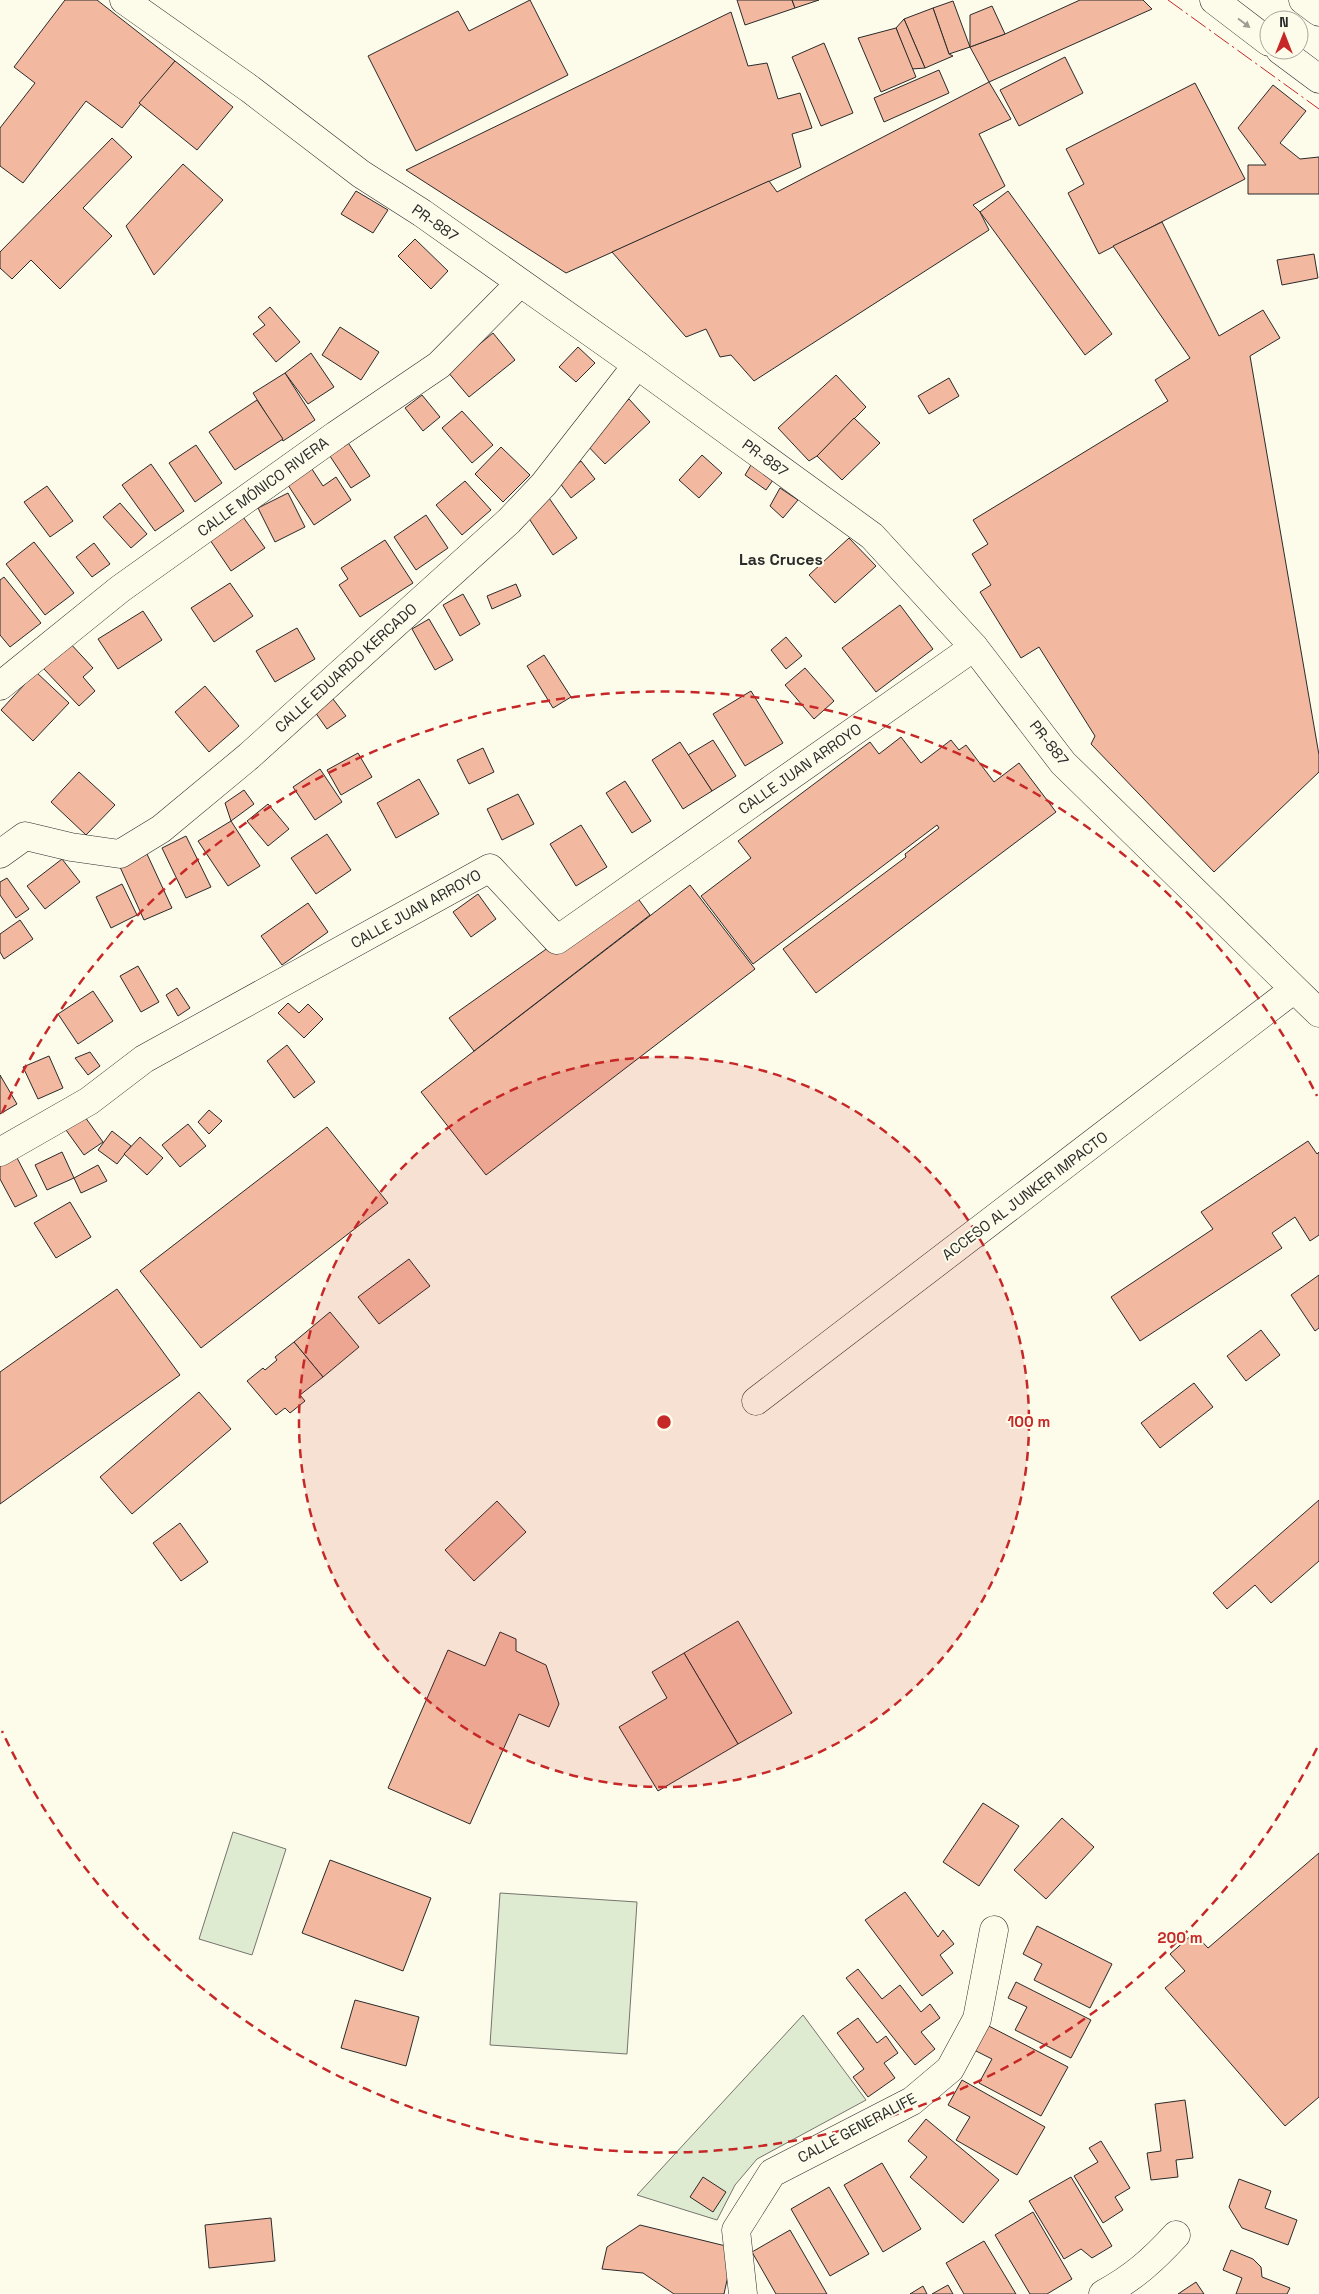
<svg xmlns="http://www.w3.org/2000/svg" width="1319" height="2294" font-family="'Space Grotesk',sans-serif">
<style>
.green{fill:#deebd1;stroke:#74746e}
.building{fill:#f2b8a0;stroke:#2b2b2b}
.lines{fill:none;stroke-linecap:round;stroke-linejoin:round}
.minor-casing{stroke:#2b2b2b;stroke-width:29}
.highway-casing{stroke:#2b2b2b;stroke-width:29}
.minor{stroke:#fdfbea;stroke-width:28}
.highway{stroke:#fdfbea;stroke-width:28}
.power{stroke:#c62828;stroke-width:1;stroke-dasharray:18 4 2.5 4;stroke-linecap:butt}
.oneway{fill:#9e9d94}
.ring{fill:none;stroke:#c62828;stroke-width:2.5;stroke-dasharray:9 6}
.labels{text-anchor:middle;stroke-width:4;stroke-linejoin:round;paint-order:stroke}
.street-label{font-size:15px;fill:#2b2b2b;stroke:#fdfbea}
.neighbourhood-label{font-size:16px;font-weight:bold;fill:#2b2b2b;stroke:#fdfbea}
.centre{fill:#c62828;stroke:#fdfbea;stroke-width:2.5}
.ring-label{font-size:15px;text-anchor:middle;font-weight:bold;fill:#c62828;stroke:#fdfbea;stroke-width:4;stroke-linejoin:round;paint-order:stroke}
</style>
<rect width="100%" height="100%" fill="#fdfbea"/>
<g class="green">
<path d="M 233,1832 L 286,1849 L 252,1955 L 199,1939 Z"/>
<path d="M 500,1893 L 637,1902 L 627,2054 L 490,2045 Z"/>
<path d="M 803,2015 L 866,2100 L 757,2159 L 735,2185 L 717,2220 L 637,2195 Z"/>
</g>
<g class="building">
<path d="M 65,0 L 97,0 L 175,61 L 122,128 L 86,101 L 23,183 L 0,166 L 0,128 L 35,83 L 14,67 Z"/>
<path d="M 530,0 L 568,75 L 416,151 L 368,56 L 458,11 L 469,31 Z"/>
<path d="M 737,0 L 792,0 L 795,8 L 745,25 Z"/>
<path d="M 792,0 L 819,0 L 795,8 Z"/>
<path d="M 1080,0 L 1143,0 L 1152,9 L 989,82 L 970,47 L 1005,34 Z"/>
<path d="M 953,1 L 970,47 L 949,54 L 933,8 Z"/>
<path d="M 992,6 L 1005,34 L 970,47 L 970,15 Z"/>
<path d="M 933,8 L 949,54 L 953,56 L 925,68 L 904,19 Z"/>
<path d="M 731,12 L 748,66 L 767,63 L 778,99 L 800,93 L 812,128 L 792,134 L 801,167 L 566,273 L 406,170 Z"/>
<path d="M 904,19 L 925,68 L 912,69 L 896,28 Z"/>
<path d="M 896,28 L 916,77 L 881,92 L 858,38 Z"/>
<path d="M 824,43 L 853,113 L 821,126 L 792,57 Z"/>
<path d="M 1065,57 L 1083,93 L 1019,126 L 1000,90 Z"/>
<path d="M 175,61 L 233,107 L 197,150 L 139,103 Z"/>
<path d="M 939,70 L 949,93 L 884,122 L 874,98 Z"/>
<path d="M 989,82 L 1011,119 L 979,134 L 1005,186 L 973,205 L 980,212 L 989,230 L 754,381 L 731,355 L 720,357 L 706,329 L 686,337 L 612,252 L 769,181 L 777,192 Z"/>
<path d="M 1195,83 L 1245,179 L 1099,254 L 1068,193 L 1084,184 L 1066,149 Z"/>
<path d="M 1273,85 L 1306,111 L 1280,143 L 1300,159 L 1319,157 L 1319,194 L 1248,194 L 1248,165 L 1266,165 L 1238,128 Z"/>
<path d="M 112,138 L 132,157 L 83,208 L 112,236 L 60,289 L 31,260 L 12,279 L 0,268 L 0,252 Z"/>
<path d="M 183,164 L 223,200 L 154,275 L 126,226 Z"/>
<path d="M 356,191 L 388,210 L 373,233 L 341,214 Z"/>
<path d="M 1008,191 L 1112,334 L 1085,355 L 980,212 Z"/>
<path d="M 1162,222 L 1219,336 L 1263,310 L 1280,338 L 1250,356 L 1319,755 L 1319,772 L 1214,872 L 1091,744 L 1095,736 L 1039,647 L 1021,658 L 980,592 L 991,585 L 972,554 L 988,544 L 973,520 L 1168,401 L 1155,380 L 1190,358 L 1113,246 Z"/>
<path d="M 415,239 L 448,271 L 431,289 L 398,256 Z"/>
<path d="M 1314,254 L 1318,278 L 1282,285 L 1277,260 Z"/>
<path d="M 270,307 L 300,342 L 276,362 L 253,334 L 265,325 L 258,317 Z"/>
<path d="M 340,327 L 379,352 L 361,380 L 322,355 Z"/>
<path d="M 493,333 L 515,360 L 469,397 L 447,371 Z"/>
<path d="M 578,347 L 595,363 L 576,382 L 559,367 Z"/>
<path d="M 311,353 L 334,387 L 308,404 L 285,373 Z"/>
<path d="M 285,373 L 315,420 L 283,441 L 253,393 Z"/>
<path d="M 836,375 L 866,407 L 817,456 L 809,461 L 778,428 Z"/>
<path d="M 949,378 L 959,396 L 929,414 L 918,396 Z"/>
<path d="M 422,395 L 440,417 L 423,431 L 405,408 Z"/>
<path d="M 629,399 L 650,422 L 605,464 L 584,442 Z"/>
<path d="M 257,400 L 283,439 L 235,470 L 209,432 Z"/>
<path d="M 462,411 L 493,445 L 472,463 L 442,428 Z"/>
<path d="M 854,418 L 880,443 L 842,480 L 817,456 Z"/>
<path d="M 343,435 L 370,476 L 351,488 L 324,447 Z"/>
<path d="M 196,445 L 222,483 L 195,502 L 169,463 Z"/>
<path d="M 501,447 L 530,475 L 503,502 L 475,474 Z"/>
<path d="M 702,455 L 722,473 L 699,498 L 679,480 Z"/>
<path d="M 581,461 L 595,479 L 571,498 L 557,479 Z"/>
<path d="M 308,463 L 323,486 L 336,477 L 351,500 L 314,525 L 284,479 Z"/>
<path d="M 151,464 L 184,511 L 155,531 L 122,485 Z"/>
<path d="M 751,465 L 773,480 L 766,490 L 745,475 Z"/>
<path d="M 465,481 L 491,510 L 462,535 L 436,505 Z"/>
<path d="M 47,486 L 73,521 L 50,537 L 24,502 Z"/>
<path d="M 780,488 L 798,500 L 783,518 L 770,506 Z"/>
<path d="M 288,493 L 305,527 L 275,542 L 258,508 Z"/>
<path d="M 549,498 L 577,538 L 553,555 L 526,514 Z"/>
<path d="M 120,503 L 147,534 L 131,548 L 103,517 Z"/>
<path d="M 241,514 L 265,548 L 231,571 L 208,537 Z"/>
<path d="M 426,515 L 448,548 L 416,570 L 394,537 Z"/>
<path d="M 849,538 L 876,566 L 835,603 L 809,575 Z"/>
<path d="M 385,540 L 413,583 L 360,617 L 339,585 L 348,579 L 341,568 Z"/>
<path d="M 34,542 L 74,593 L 45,615 L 6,564 Z"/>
<path d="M 94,543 L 110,564 L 92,577 L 76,557 Z"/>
<path d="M 4,577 L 41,623 L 10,647 L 0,635 L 0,580 Z"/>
<path d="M 230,583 L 253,616 L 214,642 L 191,608 Z"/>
<path d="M 516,584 L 521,596 L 492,609 L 487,596 Z"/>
<path d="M 463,594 L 480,624 L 460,636 L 443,605 Z"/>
<path d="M 900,605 L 933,649 L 876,692 L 842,648 Z"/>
<path d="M 143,611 L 162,640 L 118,669 L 98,639 Z"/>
<path d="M 429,619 L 453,660 L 435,670 L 412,629 Z"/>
<path d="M 297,628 L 315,659 L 275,682 L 256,651 Z"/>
<path d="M 786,637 L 802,656 L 786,669 L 771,650 Z"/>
<path d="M 69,642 L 93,668 L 83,677 L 95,691 L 79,706 L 43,668 Z"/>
<path d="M 544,655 L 571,697 L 553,708 L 527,666 Z"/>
<path d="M 805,668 L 834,701 L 814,719 L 785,685 Z"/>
<path d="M 36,672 L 69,703 L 33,741 L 1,710 Z"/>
<path d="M 205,686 L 239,726 L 209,752 L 175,712 Z"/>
<path d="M 751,691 L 783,743 L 745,766 L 713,714 Z"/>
<path d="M 333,699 L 346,716 L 327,729 L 315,712 Z"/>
<path d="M 901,737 L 921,763 L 951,740 L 959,750 L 966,745 L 994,782 L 1019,763 L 1056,812 L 816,993 L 783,949 L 906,857 L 905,854 L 939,828 L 937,825 L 753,964 L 701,896 L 751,858 L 738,841 L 870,742 L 879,754 Z"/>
<path d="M 713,740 L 736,776 L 712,791 L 688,755 Z"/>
<path d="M 680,742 L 712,791 L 683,809 L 652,760 Z"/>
<path d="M 483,748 L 494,772 L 469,784 L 457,760 Z"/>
<path d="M 358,753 L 372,777 L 341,795 L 327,770 Z"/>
<path d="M 320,769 L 342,802 L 315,820 L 293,787 Z"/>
<path d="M 79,772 L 115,805 L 86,835 L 51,802 Z"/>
<path d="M 419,779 L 439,814 L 396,838 L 377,803 Z"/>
<path d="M 625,781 L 651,821 L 632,833 L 606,793 Z"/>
<path d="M 244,790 L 254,804 L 231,821 L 225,803 Z"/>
<path d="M 518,794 L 534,824 L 502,840 L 487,809 Z"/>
<path d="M 268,804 L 289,829 L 268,846 L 247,821 Z"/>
<path d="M 231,821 L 260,866 L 228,886 L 198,841 Z"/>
<path d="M 581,825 L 607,867 L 576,886 L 550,844 Z"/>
<path d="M 327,834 L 351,870 L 316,894 L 291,858 Z"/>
<path d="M 186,836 L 211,887 L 186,898 L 162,848 Z"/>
<path d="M 147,854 L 172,908 L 144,920 L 120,867 Z"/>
<path d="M 62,859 L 80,882 L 45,909 L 27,886 Z"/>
<path d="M 7,878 L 29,909 L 16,918 L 0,895 L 0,882 Z"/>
<path d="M 122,884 L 137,915 L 111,928 L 96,897 Z"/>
<path d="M 690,885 L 755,969 L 486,1175 L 421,1092 Z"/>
<path d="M 631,889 L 650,915 L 474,1051 L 449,1018 Z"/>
<path d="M 478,894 L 496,919 L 471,937 L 453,912 Z"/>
<path d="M 308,903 L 328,932 L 282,965 L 261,936 Z"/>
<path d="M 20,920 L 33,939 L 4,959 L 0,952 L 0,934 Z"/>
<path d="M 138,966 L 159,1002 L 141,1012 L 120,976 Z"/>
<path d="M 177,988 L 190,1008 L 178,1016 L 166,995 Z"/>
<path d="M 93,991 L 113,1021 L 78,1044 L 58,1014 Z"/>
<path d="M 288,1003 L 299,1013 L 308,1004 L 323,1019 L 304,1038 L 278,1013 Z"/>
<path d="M 287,1045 L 315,1082 L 294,1098 L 267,1061 Z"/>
<path d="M 90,1052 L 100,1066 L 88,1075 L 75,1058 Z"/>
<path d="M 49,1056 L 63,1088 L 38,1099 L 23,1067 Z"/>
<path d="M 0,1075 L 17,1104 L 0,1114 Z"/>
<path d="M 209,1110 L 222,1121 L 209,1134 L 198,1122 Z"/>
<path d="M 85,1117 L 103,1142 L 84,1155 L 66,1130 Z"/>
<path d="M 188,1124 L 206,1146 L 180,1167 L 162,1145 Z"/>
<path d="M 327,1127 L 388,1203 L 201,1348 L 140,1271 Z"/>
<path d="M 112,1131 L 131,1146 L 117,1164 L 98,1150 Z"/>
<path d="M 140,1137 L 163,1158 L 147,1175 L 124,1154 Z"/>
<path d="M 1308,1141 L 1317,1154 L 1319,1152 L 1319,1235 L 1310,1241 L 1295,1217 L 1272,1233 L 1282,1248 L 1140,1341 L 1111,1297 L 1213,1229 L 1201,1212 Z"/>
<path d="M 62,1152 L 74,1178 L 47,1190 L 35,1165 Z"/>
<path d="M 16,1156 L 37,1196 L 15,1207 L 0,1179 L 0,1165 Z"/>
<path d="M 98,1165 L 107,1181 L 81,1193 L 74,1178 Z"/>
<path d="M 70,1202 L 91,1237 L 56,1258 L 34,1223 Z"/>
<path d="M 409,1259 L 430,1286 L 379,1324 L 358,1297 Z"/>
<path d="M 1319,1275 L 1319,1328 L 1315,1331 L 1291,1295 Z"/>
<path d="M 117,1289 L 180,1375 L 0,1504 L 0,1372 Z"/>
<path d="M 330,1312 L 359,1347 L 323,1377 L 294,1342 Z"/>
<path d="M 1261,1330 L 1280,1355 L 1246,1381 L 1227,1356 Z"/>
<path d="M 294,1342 L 323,1377 L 300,1395 L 305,1401 L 290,1413 L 285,1408 L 276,1415 L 247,1381 L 263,1368 L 265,1370 L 277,1360 L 275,1357 Z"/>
<path d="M 1194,1383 L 1213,1407 L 1160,1448 L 1141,1423 Z"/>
<path d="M 199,1392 L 231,1429 L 132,1514 L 100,1477 Z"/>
<path d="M 1319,1500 L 1319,1561 L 1271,1603 L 1255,1585 L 1227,1609 L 1213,1593 Z"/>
<path d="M 497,1501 L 526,1532 L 474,1581 L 445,1550 Z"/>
<path d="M 180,1523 L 208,1562 L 181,1581 L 153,1543 Z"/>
<path d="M 738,1621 L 792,1713 L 738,1744 L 684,1653 Z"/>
<path d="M 500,1632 L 516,1639 L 516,1651 L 546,1665 L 559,1704 L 549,1727 L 519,1714 L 470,1824 L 388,1788 L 448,1650 L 485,1666 Z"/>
<path d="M 684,1653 L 738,1744 L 658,1791 L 619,1727 L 667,1698 L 652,1672 Z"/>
<path d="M 983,1803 L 1019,1826 L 979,1886 L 943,1862 Z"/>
<path d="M 1062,1818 L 1094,1847 L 1046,1899 L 1014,1870 Z"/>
<path d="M 1319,1853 L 1319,2097 L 1285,2126 L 1165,1988 L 1185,1971 L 1170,1954 L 1194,1933 L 1208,1948 Z"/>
<path d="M 330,1860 L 431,1898 L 403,1971 L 302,1933 Z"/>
<path d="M 905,1892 L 938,1937 L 943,1930 L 954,1944 L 940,1955 L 953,1973 L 922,1996 L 865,1920 Z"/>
<path d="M 1037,1926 L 1112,1964 L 1090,2008 L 1034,1980 L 1042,1964 L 1023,1954 Z"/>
<path d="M 858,1969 L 882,1999 L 900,1985 L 921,2012 L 930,2004 L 940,2018 L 921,2032 L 935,2049 L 915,2065 L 846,1978 Z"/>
<path d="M 1016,1982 L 1091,2020 L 1071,2058 L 1015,2030 L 1027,2007 L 1008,1998 Z"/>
<path d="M 355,2000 L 419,2017 L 406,2066 L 341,2048 Z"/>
<path d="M 858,2018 L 877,2043 L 886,2036 L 898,2053 L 884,2063 L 895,2078 L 868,2097 L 853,2077 L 864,2069 L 837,2033 Z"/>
<path d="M 983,2023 L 1068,2067 L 1041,2116 L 979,2083 L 992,2059 L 970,2048 Z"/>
<path d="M 962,2080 L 1045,2127 L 1017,2175 L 956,2140 L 970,2117 L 948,2105 Z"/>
<path d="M 1185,2100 L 1193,2158 L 1176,2160 L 1178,2177 L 1151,2180 L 1147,2153 L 1161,2151 L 1155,2104 Z"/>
<path d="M 926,2119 L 999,2180 L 963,2223 L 910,2177 L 927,2157 L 908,2141 Z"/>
<path d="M 1101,2141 L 1130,2188 L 1115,2197 L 1123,2210 L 1103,2223 L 1074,2176 L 1098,2162 L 1089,2148 Z"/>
<path d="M 882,2163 L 921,2229 L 883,2252 L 844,2185 Z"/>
<path d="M 703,2177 L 726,2192 L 713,2212 L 690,2197 Z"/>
<path d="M 1071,2177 L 1112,2246 L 1092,2258 L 1081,2249 L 1064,2259 L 1029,2201 Z"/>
<path d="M 1239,2179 L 1271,2191 L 1265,2208 L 1297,2220 L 1288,2245 L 1242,2228 L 1229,2207 Z"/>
<path d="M 829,2187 L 869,2254 L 830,2276 L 791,2209 Z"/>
<path d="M 1033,2212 L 1072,2279 L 1047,2294 L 1030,2294 L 995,2235 Z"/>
<path d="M 271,2218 L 275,2261 L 209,2268 L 205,2225 Z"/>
<path d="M 640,2225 L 734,2248 L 724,2294 L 674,2294 L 643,2273 L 602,2269 L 607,2247 Z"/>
<path d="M 790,2230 L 827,2294 L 776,2294 L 752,2252 Z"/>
<path d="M 984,2241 L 1016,2294 L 964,2294 L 946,2263 Z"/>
<path d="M 1231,2250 L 1253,2259 L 1261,2267 L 1262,2277 L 1290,2288 L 1287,2294 L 1236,2294 L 1242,2278 L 1223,2270 Z"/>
<path d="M 1196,2282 L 1204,2294 L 1178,2294 Z"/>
<path d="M 948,2285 L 953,2294 L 932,2294 Z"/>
<path d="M 923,2286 L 927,2294 L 910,2294 Z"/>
</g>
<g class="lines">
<defs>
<g id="minor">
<path d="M 124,0 L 250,89 L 361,174 L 422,213 L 637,365 L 872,536 L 974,647 L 1063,763 L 1319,1013"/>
<path d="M 0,686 L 120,589 L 336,435 L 439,365 L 520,283"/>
<path d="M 0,854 L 25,836 L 71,847 L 120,854 L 161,829 L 249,756 L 509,521 L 544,484 L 637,365"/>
<path d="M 0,1152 L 89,1101 L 144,1059 L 490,868 L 557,940 L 974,647"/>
<path d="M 756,1401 L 1293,990"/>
<path d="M 743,2294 L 736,2230 L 772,2173 L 912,2101 L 950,2069 L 977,2019 L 994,1930"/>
<path d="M 1103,2294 C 1133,2278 1153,2260 1176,2235"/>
</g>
<g id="highway">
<path d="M 1214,0 L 1269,42"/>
<path d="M 1303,0 L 1319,12"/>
<path d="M 1280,50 L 1319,79"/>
</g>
</defs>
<use href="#minor" class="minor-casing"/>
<use href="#highway" class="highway-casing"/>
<use href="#minor" class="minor"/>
<use href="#highway" class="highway"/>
<path class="power" d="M 1168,0 L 1319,109"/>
</g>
<defs><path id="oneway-solid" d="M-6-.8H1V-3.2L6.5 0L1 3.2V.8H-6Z" transform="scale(1.25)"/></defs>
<use class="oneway" href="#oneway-solid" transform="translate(1244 23) rotate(37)"/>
<circle cx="664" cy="1422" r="365" fill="#c62828" fill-opacity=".12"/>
<g class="ring">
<circle cx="664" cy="1422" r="365"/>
<path d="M1317 1748A730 730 0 0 1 2 1731M2 1113A730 730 0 0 1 1317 1096"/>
</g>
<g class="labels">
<g class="street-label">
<text transform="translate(435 223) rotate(35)" y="5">PR-887</text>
<text transform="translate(765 458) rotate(36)" y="5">PR-887</text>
<text transform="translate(263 487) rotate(-36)" y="5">CALLE MÓNICO RIVERA</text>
<text transform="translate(346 668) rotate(-42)" y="5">CALLE EDUARDO KERCADO</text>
<text transform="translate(1049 743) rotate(52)" y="5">PR-887</text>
<text transform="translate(800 769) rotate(-35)" y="5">CALLE JUAN ARROYO</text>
<text transform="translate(416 909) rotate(-29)" y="5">CALLE JUAN ARROYO</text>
<text transform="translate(1025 1196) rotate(-37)" y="5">ACCESO AL JUNKER IMPACTO</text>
<text transform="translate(857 2128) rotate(-28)" y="5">CALLE GENERALIFE</text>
</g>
<g class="neighbourhood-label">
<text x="781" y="565">Las Cruces</text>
</g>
</g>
<circle cx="664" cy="1422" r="8" class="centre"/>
<g class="ring-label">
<text x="1029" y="1427">100 m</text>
<text x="1180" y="1943">200 m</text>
</g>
<g transform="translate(1284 35)"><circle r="24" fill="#fdfbea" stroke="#a9a89e"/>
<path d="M0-4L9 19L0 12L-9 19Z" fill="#c62828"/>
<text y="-8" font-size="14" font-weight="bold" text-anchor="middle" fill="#2b2b2b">N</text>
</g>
</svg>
